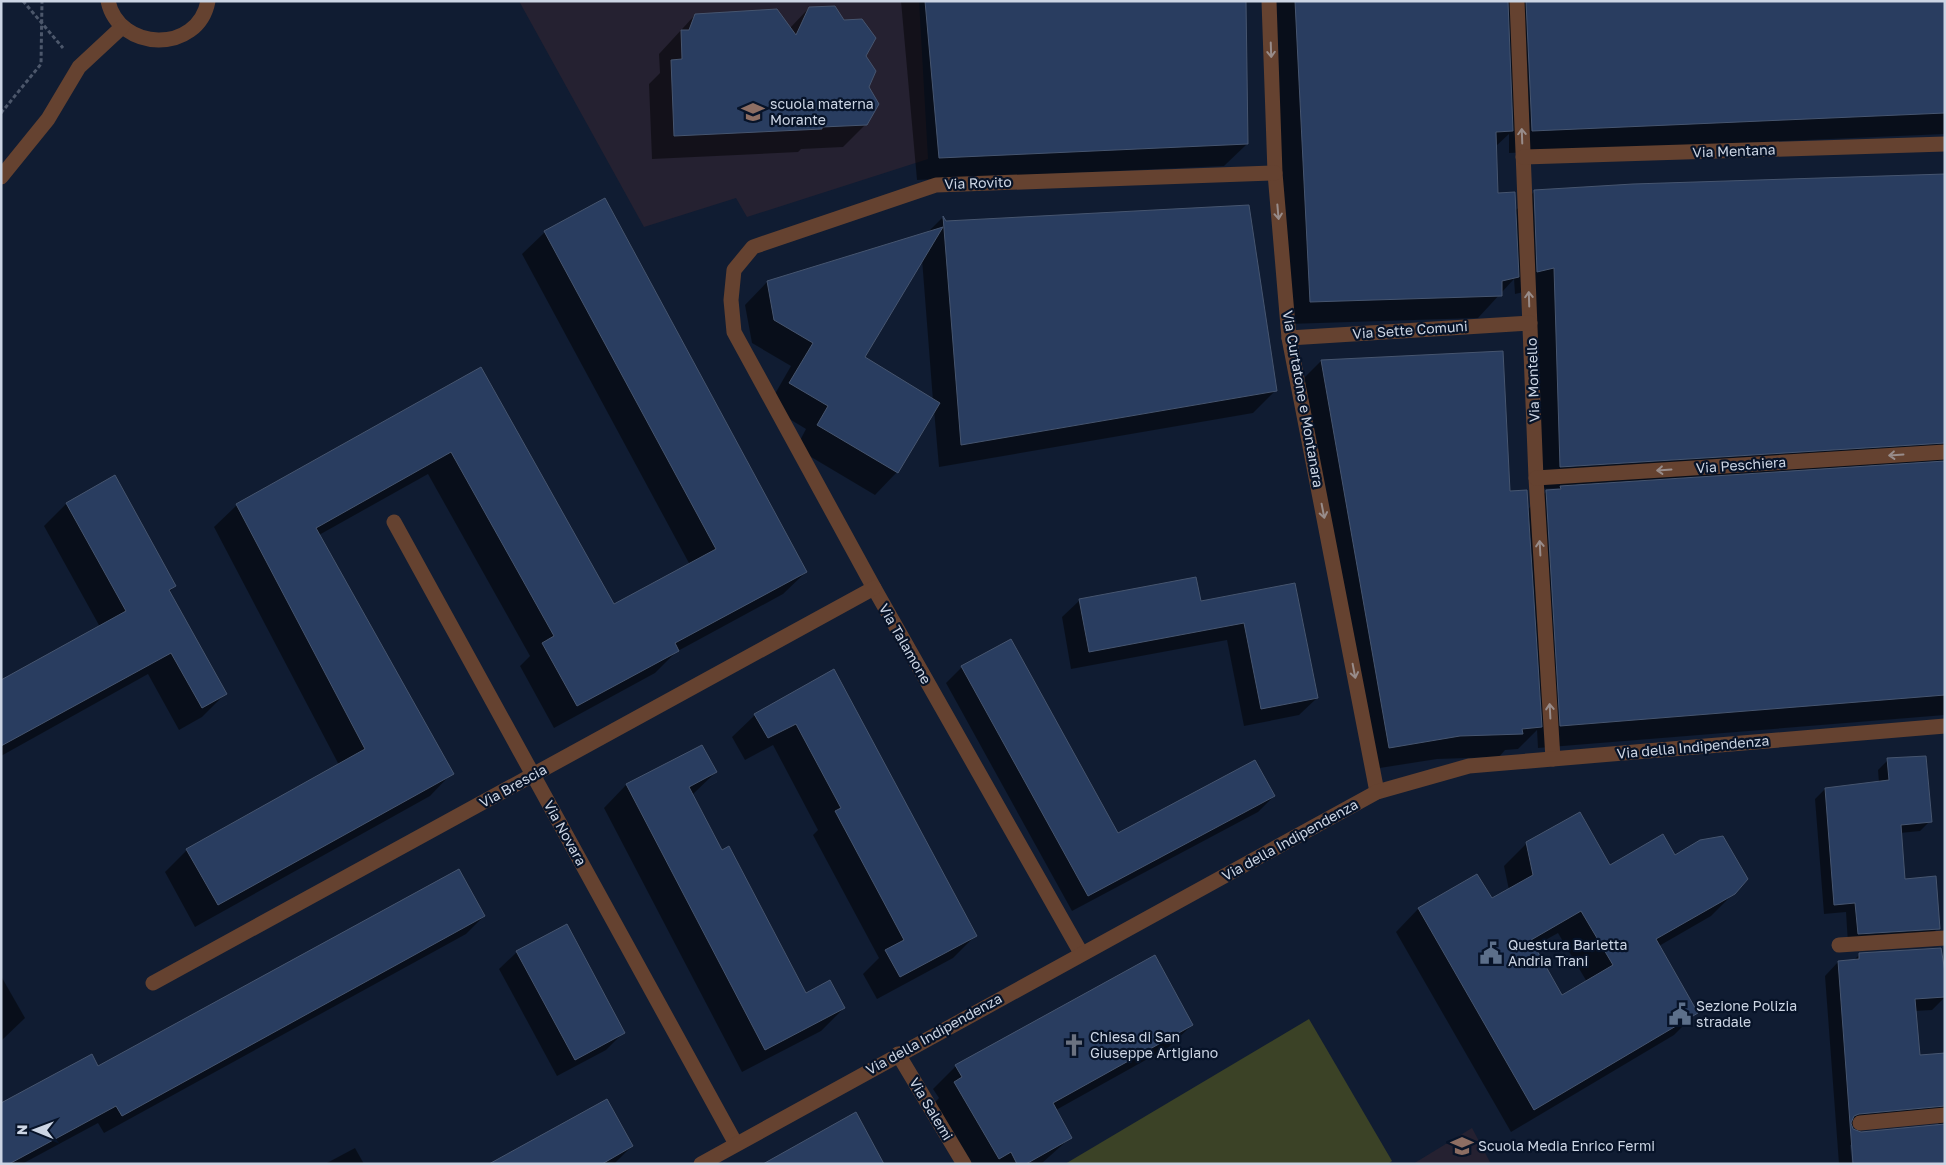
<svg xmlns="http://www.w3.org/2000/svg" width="1946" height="1165" font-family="'Golos Text',sans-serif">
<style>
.education{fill:#252131}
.green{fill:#3b4226}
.shadow{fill:#0007;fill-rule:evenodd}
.building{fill:#293d60;stroke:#46556f;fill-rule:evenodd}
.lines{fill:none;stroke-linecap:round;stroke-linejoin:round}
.path{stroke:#4c576b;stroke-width:3;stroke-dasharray:4 2.5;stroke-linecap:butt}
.minor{stroke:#654230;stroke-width:15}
.oneway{stroke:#988c8a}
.labels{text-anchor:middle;stroke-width:4.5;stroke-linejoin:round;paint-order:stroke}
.poi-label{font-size:14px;fill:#ccd5e4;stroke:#071328;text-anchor:start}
.street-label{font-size:14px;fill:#ccd5e4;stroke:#071328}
</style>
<rect width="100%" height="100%" fill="#101c32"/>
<g class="education">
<path d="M 519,1 L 919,1 L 928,159 L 747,217 L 736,198 L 644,227 Z"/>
<path d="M 1472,1128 L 1491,1164 L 1413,1164 Z"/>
</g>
<path class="green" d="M 1309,1019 L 1392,1161 L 1388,1164 L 1065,1164 Z"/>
<g class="shadow">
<path d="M 901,1 L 1244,1 L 1247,144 L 1224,166 L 917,180 Z"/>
<path d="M 1271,1 L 1945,1 L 1945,134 L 1509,153 L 1509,134 L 1495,147 L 1497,194 L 1515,211 L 1534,192 L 1945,176 L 1945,715 L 1538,748 L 1537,730 L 1518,749 L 1505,750 L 1499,757 L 1437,759 L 1367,770 L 1299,383 L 1321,361 L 1508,492 L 1527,510 L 1547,491 L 1557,491 L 1560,488 L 1538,489 L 1532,290 L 1515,294 L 1514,279 L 1478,318 L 1288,324 Z"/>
<path d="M 809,8 L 844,21 L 865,56 L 868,87 L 866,124 L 843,147 L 801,149 L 798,152 L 652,159 L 649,84 L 660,73 L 659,54 L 695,15 L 790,28 Z"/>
<path d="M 942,218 L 945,223 L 1276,390 L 1253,413 L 939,467 L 934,410 L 897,472 L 875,495 L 796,448 L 806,429 L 768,406 L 791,366 L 752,343 L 745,305 L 767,282 L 927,233 ZM 922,259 L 933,401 L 863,358 Z"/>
<path d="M 545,232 L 806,572 L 783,594 L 676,652 L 655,673 L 554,728 L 520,666 L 530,656 L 428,474 L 319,535 L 452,773 L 430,796 L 195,927 L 165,872 L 187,850 L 339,765 L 214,527 L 237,505 L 481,368 L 614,606 L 690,565 L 522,254 Z"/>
<path d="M 115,477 L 175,586 L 169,592 L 225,694 L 202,717 L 179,730 L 148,674 L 1,756 L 1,682 L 100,627 L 44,526 L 66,504 Z"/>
<path d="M 1294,584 L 1317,698 L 1299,715 L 1244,726 L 1227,640 L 1071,669 L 1062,617 L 1080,600 L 1200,603 Z"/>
<path d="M 962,667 L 1118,835 L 1274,796 L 1258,812 L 1072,911 L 946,683 Z"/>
<path d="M 833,671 L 976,935 L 953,958 L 877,999 L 863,974 L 879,958 L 813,835 L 818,830 L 773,745 L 745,760 L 732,737 L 755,715 Z"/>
<path d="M 702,747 L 716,772 L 692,795 L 722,852 L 806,994 L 844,1008 L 821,1031 L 742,1072 L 604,808 L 626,785 Z"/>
<path d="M 1888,760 L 1930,821 L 1920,831 L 1900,833 L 1903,880 L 1938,928 L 1928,938 L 1848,944 L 1846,912 L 1824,914 L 1815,799 L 1825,789 L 1879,783 L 1878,770 Z"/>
<path d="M 1527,843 L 1610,867 L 1674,857 L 1734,893 L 1711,916 L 1659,946 L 1697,1012 L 1674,1035 L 1511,1132 L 1396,932 L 1418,909 L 1476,876 L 1492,900 L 1509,890 L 1504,866 ZM 1558,933 L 1587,982 L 1561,996 L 1533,947 Z"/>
<path d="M 484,916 L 466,934 L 104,1133 L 98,1123 L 22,1164 L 1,1164 Z"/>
<path d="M 517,952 L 623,1033 L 606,1050 L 557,1076 L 499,969 Z"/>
<path d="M 1860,954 L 1945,997 L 1932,1010 L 1915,1011 L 1919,1057 L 1945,1055 L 1945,1164 L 1853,1145 L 1850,1145 L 1852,1164 L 1839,1164 L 1825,976 L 1838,962 L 1853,961 ZM 1936,1120 L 1940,1126 L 1861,1134 L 1855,1132 L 1851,1126 Z"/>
<path d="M 1,976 L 25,1018 L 1,1041 Z"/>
<path d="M 1192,1025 L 1169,1047 L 1056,1110 L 1071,1137 L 1041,1164 L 966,1164 L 932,1105 L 939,1098 L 933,1089 L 956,1066 Z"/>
<path d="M 632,1146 L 614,1164 L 491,1164 Z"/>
<path d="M 355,1148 L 364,1164 L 325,1164 Z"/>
</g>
<g class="building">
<path d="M 925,1 L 1246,1 L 1248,144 L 939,158 Z"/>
<path d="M 1295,1 L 1508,1 L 1513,131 L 1496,132 L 1498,193 L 1515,192 L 1519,277 L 1502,281 L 1502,296 L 1310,302 Z"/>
<path d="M 1526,1 L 1945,1 L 1945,113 L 1532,131 Z"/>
<path d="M 835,6 L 844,20 L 862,19 L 876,38 L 866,56 L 876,71 L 869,87 L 879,104 L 867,125 L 822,127 L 822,129 L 674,136 L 671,60 L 682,59 L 681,30 L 689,30 L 695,14 L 777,9 L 796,35 L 809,7 Z"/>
<path d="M 1945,174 L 1945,443 L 1560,467 L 1554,268 L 1537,272 L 1534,190 L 1633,184 Z"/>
<path d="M 605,198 L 807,572 L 675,643 L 679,651 L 577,706 L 542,643 L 554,636 L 451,452 L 316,528 L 454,774 L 218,905 L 186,849 L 365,749 L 236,504 L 481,367 L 614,604 L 716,549 L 544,231 Z"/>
<path d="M 1249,205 L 1277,391 L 961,445 L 943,216 L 946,221 Z"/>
<path d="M 943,227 L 865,357 L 940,403 L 898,473 L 817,425 L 828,406 L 789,383 L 813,343 L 774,320 L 767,281 Z"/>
<path d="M 1503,351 L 1510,491 L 1527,490 L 1542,727 L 1522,729 L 1523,734 L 1460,736 L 1389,748 L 1321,360 Z"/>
<path d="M 1945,461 L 1945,695 L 1560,726 L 1546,490 L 1561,489 L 1560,486 Z"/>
<path d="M 115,475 L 176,586 L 169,590 L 227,694 L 202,708 L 171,653 L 1,746 L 1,680 L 126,611 L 66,503 Z"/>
<path d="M 1196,577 L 1201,601 L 1295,583 L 1318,698 L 1261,709 L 1244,623 L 1089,652 L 1079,599 Z"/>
<path d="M 1011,639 L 1118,833 L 1255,760 L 1275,796 L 1088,896 L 961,666 Z"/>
<path d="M 834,669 L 977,936 L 900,977 L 885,950 L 904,940 L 835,811 L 841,808 L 796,724 L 768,738 L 754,714 Z"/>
<path d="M 702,745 L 717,772 L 689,787 L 722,850 L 729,846 L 806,993 L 830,980 L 845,1008 L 765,1050 L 626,784 Z"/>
<path d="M 1926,756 L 1932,822 L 1901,825 L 1905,879 L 1936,876 L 1940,929 L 1858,934 L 1855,903 L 1834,905 L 1825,788 L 1889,780 L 1887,758 Z"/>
<path d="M 1580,812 L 1610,865 L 1663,834 L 1675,855 L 1700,840 L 1723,836 L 1748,879 L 1735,894 L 1656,939 L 1698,1013 L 1534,1110 L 1418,908 L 1477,874 L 1492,898 L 1533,875 L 1526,842 ZM 1581,911 L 1613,965 L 1562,995 L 1531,940 Z"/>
<path d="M 459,869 L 485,916 L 122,1116 L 116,1106 L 9,1164 L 1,1164 L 1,1103 L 92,1054 L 98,1066 Z"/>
<path d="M 567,924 L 625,1033 L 575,1060 L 516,951 Z"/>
<path d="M 1941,948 L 1945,972 L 1945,997 L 1915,999 L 1920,1055 L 1945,1053 L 1945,1106 L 1859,1114 L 1854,1116 L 1851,1123 L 1853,1129 L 1861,1132 L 1945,1124 L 1945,1164 L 1853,1164 L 1838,961 L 1859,959 L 1859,953 Z"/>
<path d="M 1155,955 L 1193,1025 L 1053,1103 L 1072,1138 L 1026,1164 L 1017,1164 L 1011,1152 L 999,1159 L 954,1082 L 962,1077 L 955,1065 Z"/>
<path d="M 607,1099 L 633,1146 L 602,1164 L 489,1164 Z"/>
<path d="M 856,1112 L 884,1164 L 763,1164 Z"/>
</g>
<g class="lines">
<g class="path">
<path d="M 23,1 L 63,48"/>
<path d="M 1,113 L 41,64 L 42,1"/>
</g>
<g class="minor">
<path d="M 108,1 C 119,52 198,54 208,1"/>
<path d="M 1269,1 L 1275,173 L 1289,338 L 1377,792"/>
<path d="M 1517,1 L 1536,478 L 1553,759"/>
<path d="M 1523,157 L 1945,144"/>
<path d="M 1,177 L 48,119 L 79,67 L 122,27"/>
<path d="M 1289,338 L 1530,323"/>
<path d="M 1536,478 L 1945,452"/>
<path d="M 394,522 L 736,1144"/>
<path d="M 1839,945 L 1945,938"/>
<path d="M 1081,953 L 874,588 L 734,332 L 731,300 L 734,270 L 753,247 L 936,185 L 1275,173"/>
<path d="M 153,983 L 874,588"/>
<path d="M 898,1054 L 964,1164"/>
<path d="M 1860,1123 L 1945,1115"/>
<path d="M 701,1164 L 1377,792 L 1469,766 L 1945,726"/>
</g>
</g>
<defs><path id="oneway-shaft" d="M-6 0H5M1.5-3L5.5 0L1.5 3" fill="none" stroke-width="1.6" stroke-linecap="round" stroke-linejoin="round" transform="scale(1.25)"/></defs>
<g class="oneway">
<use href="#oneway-shaft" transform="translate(1271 50) rotate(88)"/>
<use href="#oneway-shaft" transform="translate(1522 136) rotate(-92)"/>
<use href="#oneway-shaft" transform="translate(1278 212) rotate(85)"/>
<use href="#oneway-shaft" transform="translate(1529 299) rotate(-92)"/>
<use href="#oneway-shaft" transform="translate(1896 455) rotate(176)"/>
<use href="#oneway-shaft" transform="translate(1664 470) rotate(176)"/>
<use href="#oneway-shaft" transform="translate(1323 511) rotate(79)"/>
<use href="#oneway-shaft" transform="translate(1540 548) rotate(-93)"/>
<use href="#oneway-shaft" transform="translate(1354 671) rotate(79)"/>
<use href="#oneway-shaft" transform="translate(1550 711) rotate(-93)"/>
</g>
<defs>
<symbol id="school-bare" viewBox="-9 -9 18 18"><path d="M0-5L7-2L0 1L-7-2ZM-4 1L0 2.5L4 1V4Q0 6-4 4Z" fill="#8d6e63" stroke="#071328" stroke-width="2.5" paint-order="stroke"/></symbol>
<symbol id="civic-bare" viewBox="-9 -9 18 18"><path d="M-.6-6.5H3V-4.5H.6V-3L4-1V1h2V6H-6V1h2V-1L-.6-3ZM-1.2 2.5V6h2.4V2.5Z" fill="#5c6f8a" stroke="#071328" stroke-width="2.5" paint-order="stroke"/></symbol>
<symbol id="church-bare" viewBox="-9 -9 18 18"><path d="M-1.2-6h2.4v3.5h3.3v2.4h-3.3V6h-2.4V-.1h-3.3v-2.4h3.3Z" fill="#6b7280" stroke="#071328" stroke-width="2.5" paint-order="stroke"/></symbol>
</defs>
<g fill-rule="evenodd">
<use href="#school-bare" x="737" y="96" width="32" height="32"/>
<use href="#civic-bare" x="1475" y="937" width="32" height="32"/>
<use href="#civic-bare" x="1664" y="998" width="32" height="32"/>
<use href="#church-bare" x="1058" y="1029" width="32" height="32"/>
<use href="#school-bare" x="1446" y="1130" width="32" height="32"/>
</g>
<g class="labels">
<g class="poi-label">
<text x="770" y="109">scuola materna<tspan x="770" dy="16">Morante</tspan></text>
<text x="1508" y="950">Questura Barletta<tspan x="1508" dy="16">Andria Trani</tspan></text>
<text x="1696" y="1011">Sezione Polizia<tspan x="1696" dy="16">stradale</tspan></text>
<text x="1090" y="1042">Chiesa di San<tspan x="1090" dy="16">Giuseppe Artigiano</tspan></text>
<text x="1478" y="1151">Scuola Media Enrico Fermi</text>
</g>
<g class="street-label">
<text transform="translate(1734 151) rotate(-2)" y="5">Via Mentana</text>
<text transform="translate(978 183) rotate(-2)" y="5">Via Rovito</text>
<text transform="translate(1410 330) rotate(-4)" y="5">Via Sette Comuni</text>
<text transform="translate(1533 380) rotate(-92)" y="5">Via Montello</text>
<text transform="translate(1303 399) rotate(80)" y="5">Via Curtatone e Montanara</text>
<text transform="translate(1741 465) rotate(-4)" y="5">Via Peschiera</text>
<text transform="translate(905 644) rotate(60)" y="5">Via Talamone</text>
<text transform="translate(1693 747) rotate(-5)" y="5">Via della Indipendenza</text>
<text transform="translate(513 786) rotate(-29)" y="5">Via Brescia</text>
<text transform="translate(565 833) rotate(61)" y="5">Via Novara</text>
<text transform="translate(1290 840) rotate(-29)" y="5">Via della Indipendenza</text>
<text transform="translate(934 1034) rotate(-29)" y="5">Via della Indipendenza</text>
<text transform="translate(931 1109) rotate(59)" y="5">Via Salemi</text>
</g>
</g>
<rect width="1946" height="1165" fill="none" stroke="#ccd5e4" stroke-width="5"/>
<g transform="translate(35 1130) rotate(271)" stroke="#071328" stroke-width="4" paint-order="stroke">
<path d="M0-4L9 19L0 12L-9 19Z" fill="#ccd5e4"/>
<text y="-8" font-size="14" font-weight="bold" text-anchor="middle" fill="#ccd5e4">N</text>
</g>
</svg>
